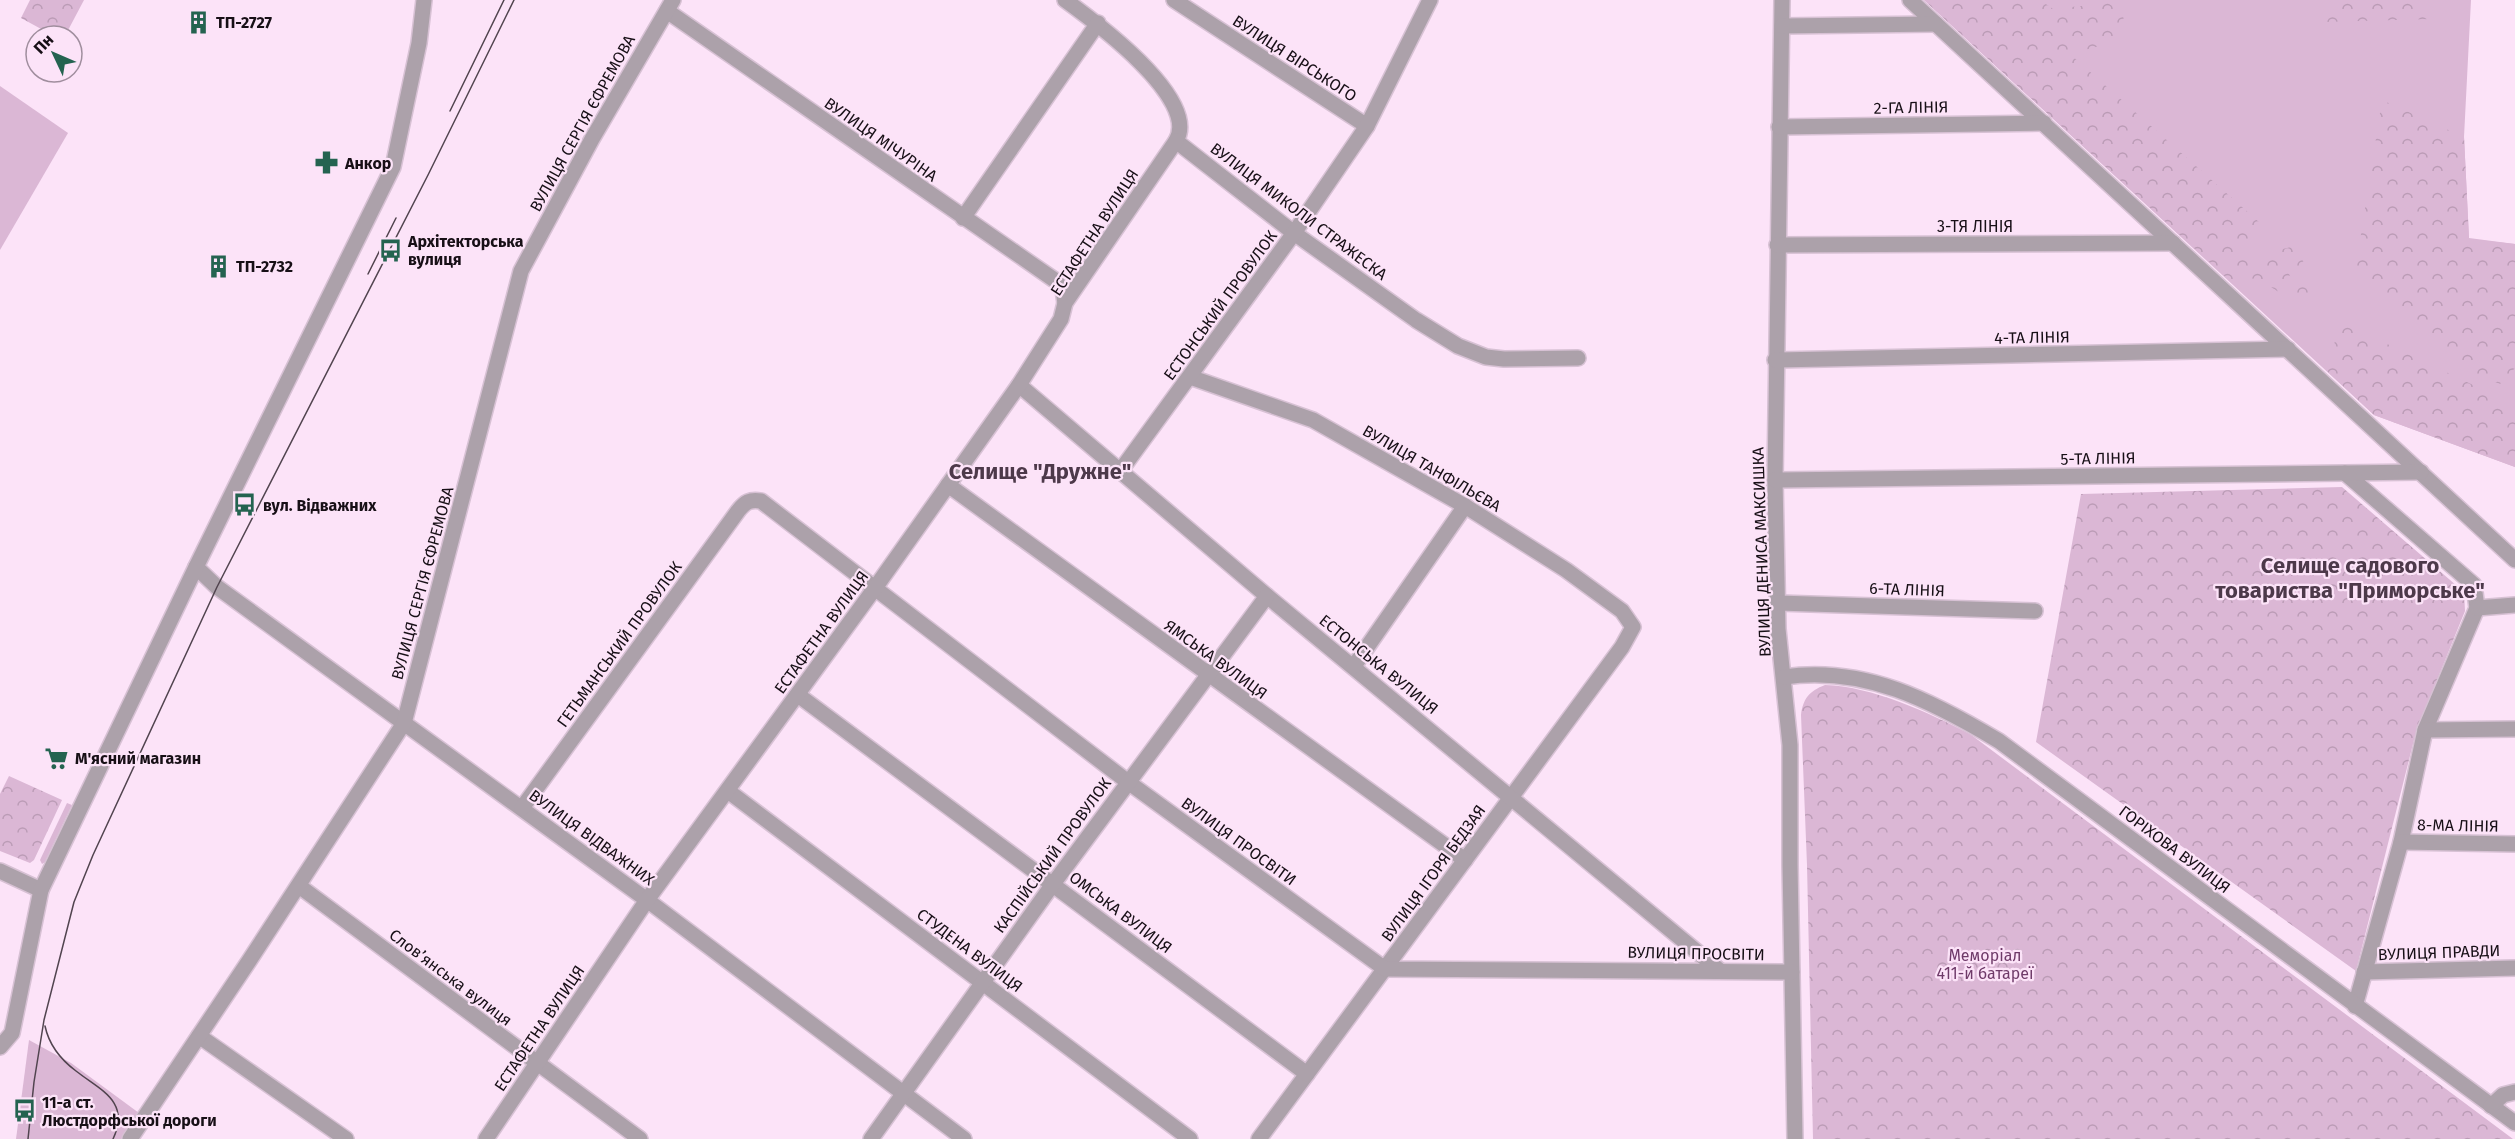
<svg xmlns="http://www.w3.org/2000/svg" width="2515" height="1139" font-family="'Fira Sans',sans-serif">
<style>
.grass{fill:#dbb7d5}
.forest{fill:url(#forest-crowns)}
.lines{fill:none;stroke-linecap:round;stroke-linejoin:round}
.minor-casing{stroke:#d7c1d4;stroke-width:18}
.minor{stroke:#aca1aa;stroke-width:15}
.tram{stroke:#51444f;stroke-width:1.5}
.labels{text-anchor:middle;stroke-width:4.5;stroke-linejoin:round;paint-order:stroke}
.poi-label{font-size:16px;font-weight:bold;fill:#170f16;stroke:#fce3f8;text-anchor:start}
.street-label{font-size:16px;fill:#170f16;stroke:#fce3f8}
.park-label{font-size:16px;fill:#6f3a69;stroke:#fce3f8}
.district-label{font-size:22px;font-weight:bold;fill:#4d394a;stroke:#fce3f8}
</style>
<defs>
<pattern id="forest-crowns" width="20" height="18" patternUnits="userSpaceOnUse" patternTransform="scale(1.5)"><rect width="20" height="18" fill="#dbb7d5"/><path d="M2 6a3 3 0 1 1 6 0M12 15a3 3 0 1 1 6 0" fill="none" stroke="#bb9cb6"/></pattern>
</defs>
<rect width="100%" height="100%" fill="#fce3f8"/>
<g class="grass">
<path d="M 1924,0 L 2471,0 L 2464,137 L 2469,238 L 2515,244 L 2515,467 L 2374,415 Z"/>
<path d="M 0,86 L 68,133 L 0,250 Z"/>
<path d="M 67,803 L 72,805 L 45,862 L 42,864 L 40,860 Z"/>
<path d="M 29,1040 L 71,1063 L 139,1113 L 121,1139 L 16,1139 Z"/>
</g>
<g class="forest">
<path d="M 30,0 L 84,0 L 65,36 L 54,36 L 21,18 Z"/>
<path d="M 1924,0 L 2040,0 L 2053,9 L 2108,3 L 2123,12 L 2125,39 L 2070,54 L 2260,223 L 2247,251 L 2258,255 L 2295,246 L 2305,265 L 2288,271 L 2291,279 L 2322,289 L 2299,305 L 2257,278 L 2231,282 Z"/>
<path d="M 2323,0 L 2432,0 L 2432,19 L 2324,22 Z"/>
<path d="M 2382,100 L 2464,137 L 2469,239 L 2515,244 L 2515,368 L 2500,384 L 2471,372 L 2356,266 Z"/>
<path d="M 2341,322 L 2515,405 L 2515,467 L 2374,415 L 2326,370 Z"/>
<path d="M 2342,487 L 2464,592 L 2465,611 L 2416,732 L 2356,971 L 2036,742 L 2081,494 Z"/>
<path d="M 1825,685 C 1871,686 1930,713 1970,734 L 2513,1139 L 1813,1139 L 1807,865 L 1801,715 C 1803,699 1809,691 1825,685 Z"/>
<path d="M 9,776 L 62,800 L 34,860 L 30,863 L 0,851 L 0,794 Z"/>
</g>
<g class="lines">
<defs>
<g id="minor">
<path d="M 1065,0 C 1094,21 1201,99 1176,141 L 1294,233 L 1416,320 L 1458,346 L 1486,357 L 1504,359 L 1578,358"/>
<path d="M 1174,0 L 1367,126"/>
<path d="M 1782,0 L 1775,480 L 1778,629 L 1790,745 L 1790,865 L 1795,1139"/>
<path d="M 1910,0 L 2515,560"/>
<path d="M 667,11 L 1056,281 L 1063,290 L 1065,303"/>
<path d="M 1782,26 L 1936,24"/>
<path d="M 1779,127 L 2044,123"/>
<path d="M 963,218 L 1098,23"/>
<path d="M 1777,245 L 2173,243"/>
<path d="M 1775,360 L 2288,349"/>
<path d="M 1190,377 L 1313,420 L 1465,506 L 1566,570 L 1622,611 L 1633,627 L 1622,647 L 1259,1139"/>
<path d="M 1019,385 L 1267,596 L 1719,970"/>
<path d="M 1121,470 L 1294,233 L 1367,126 L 1430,0"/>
<path d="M 2345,473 L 2474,585 L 2477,608 L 2425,730 L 2401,842 L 2355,1006"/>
<path d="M 1775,480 L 2421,472"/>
<path d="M 948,485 L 1465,860"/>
<path d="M 196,567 L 217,587 L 647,900 L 964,1139"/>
<path d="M 1778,603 L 2035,611"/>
<path d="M 2477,608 L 2515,605"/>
<path d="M 1354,666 L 1465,506"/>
<path d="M 1784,677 C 1864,665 1932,701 1999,741 L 2515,1123"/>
<path d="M 798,695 L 1307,1074"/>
<path d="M 2425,730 L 2515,729"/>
<path d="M 728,791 L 1190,1139"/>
<path d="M 522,808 L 738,511 C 745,502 750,499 761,501 L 1128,782 L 1385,969 L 1792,972"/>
<path d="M 2401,842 L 2515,844"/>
<path d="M 0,871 L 41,890"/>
<path d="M 299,886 L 640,1139"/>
<path d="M 2364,972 L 2515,968"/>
<path d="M 199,1036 L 346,1139"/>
<path d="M 0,1047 L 12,1033 L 41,890 L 196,567 L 393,167 L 419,43 L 424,0"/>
<path d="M 2491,1106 L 2503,1095 L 2515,1092"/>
<path d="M 130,1139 L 249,961 L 404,723 L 521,271 L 592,139 L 673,0"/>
<path d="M 486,1139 L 647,900 L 875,588 L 1019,385 L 1061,319 L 1065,303 L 1176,141"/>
<path d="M 871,1139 L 1053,884 L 1267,596"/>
</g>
</defs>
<use href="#minor" class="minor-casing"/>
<use href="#minor" class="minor"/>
<g class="tram">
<path d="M 450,111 L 504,0"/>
<path d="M 368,274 L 396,218"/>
<path d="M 45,1026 C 49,1045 60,1059 76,1071 C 100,1090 131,1101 113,1139"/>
<path d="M 28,1139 L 34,1082 L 44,1020 L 74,902 L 93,855 L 217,587 L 428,175 L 514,0"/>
</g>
</g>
<defs>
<symbol id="building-bare" viewBox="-9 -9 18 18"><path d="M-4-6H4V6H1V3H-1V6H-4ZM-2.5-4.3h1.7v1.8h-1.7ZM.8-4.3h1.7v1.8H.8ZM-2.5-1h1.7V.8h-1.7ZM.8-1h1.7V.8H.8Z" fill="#246350" stroke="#fce3f8" stroke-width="2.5" paint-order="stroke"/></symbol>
<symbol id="pharmacy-bare" viewBox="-9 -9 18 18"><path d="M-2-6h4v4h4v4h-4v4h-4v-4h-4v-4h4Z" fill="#246350" stroke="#fce3f8" stroke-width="2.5" paint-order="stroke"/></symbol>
<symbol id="bus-bare" viewBox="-9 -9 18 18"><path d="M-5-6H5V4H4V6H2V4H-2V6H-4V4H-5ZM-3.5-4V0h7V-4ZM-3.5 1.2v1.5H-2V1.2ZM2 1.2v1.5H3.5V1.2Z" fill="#246350" stroke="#fce3f8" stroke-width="2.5" paint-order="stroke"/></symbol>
<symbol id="supermarket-bare" viewBox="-9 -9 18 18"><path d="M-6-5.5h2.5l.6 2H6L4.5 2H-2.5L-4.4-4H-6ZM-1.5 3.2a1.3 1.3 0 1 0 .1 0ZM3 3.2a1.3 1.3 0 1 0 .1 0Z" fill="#246350" stroke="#fce3f8" stroke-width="2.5" paint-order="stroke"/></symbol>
</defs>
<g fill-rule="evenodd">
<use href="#building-bare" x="182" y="6" width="33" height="33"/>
<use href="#pharmacy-bare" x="310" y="146" width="33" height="33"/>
<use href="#bus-bare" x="374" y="234" width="33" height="33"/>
<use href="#building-bare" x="202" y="250" width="33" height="33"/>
<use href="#bus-bare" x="228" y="488" width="33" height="33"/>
<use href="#supermarket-bare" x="40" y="742" width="33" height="33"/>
<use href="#bus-bare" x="8" y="1094" width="33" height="33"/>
</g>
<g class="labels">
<g class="poi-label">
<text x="216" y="28">ТП-2727</text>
<text x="345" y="169">Анкор</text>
<text x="408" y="247">Архітекторська<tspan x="408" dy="18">вулиця</tspan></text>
<text x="236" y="272">ТП-2732</text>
<text x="263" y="511">вул. Відважних</text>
<text x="75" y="764">М'ясний магазин</text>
<text x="42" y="1108">11-а ст.<tspan x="42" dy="18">Люстдорфської дороги</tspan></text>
</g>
<g class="street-label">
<text transform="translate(1295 58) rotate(33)" y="6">ВУЛИЦЯ ВІРСЬКОГО</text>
<text transform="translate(1911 107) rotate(-1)" y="6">2-ГА ЛІНІЯ</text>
<text transform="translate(582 123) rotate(-61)" y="6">ВУЛИЦЯ СЕРГІЯ ЄФРЕМОВА</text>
<text transform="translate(881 139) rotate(35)" y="6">ВУЛИЦЯ МІЧУРІНА</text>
<text transform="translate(1299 211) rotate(37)" y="6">ВУЛИЦЯ МИКОЛИ СТРАЖЕСКА</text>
<text x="1975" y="232">3-ТЯ ЛІНІЯ</text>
<text transform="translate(1094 232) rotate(-57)" y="6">ЕСТАФЕТНА ВУЛИЦЯ</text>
<text transform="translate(1220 305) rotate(-54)" y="6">ЕСТОНСЬКИЙ ПРОВУЛОК</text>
<text transform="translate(2032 337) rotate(-1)" y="6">4-ТА ЛІНІЯ</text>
<text transform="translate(2098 458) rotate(-1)" y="6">5-ТА ЛІНІЯ</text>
<text transform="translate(1432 468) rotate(30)" y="6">ВУЛИЦЯ ТАНФІЛЬЄВА</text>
<text transform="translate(1761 552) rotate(-92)" y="6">ВУЛИЦЯ ДЕНИСА МАКСИШКА</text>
<text transform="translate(422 583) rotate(-75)" y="6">ВУЛИЦЯ СЕРГІЯ ЄФРЕМОВА</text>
<text transform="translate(1907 589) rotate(2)" y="6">6-ТА ЛІНІЯ</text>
<text transform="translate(821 632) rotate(-54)" y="6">ЕСТАФЕТНА ВУЛИЦЯ</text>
<text transform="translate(619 644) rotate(-54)" y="6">ГЕТЬМАНСЬКИЙ ПРОВУЛОК</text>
<text transform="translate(1216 659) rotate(36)" y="6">ЯМСЬКА ВУЛИЦЯ</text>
<text transform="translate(1379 664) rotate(39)" y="6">ЕСТОНСЬКА ВУЛИЦЯ</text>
<text transform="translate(2458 825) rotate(1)" y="6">8-МА ЛІНІЯ</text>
<text transform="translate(592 837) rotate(36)" y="6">ВУЛИЦЯ ВІДВАЖНИХ</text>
<text transform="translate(1239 841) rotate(36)" y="6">ВУЛИЦЯ ПРОСВІТИ</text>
<text transform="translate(2175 849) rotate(37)" y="6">ГОРІХОВА ВУЛИЦЯ</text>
<text transform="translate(1052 855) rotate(-54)" y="6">КАСПІЙСЬКИЙ ПРОВУЛОК</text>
<text transform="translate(1433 873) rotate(-54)" y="6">ВУЛИЦЯ ІГОРЯ БЕДЗАЯ</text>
<text transform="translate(1121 912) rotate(37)" y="6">ОМСЬКА ВУЛИЦЯ</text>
<text transform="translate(970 950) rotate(37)" y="6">СТУДЕНА ВУЛИЦЯ</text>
<text transform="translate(2439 952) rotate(-2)" y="6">ВУЛИЦЯ ПРАВДИ</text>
<text transform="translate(1696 953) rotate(1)" y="6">ВУЛИЦЯ ПРОСВІТИ</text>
<text transform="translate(451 977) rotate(37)" y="6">Словʼянська вулиця</text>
<text transform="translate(539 1028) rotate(-56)" y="6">ЕСТАФЕТНА ВУЛИЦЯ</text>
</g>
<g class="park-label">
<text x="1985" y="961">Меморіал<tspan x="1985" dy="18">411-й батареї</tspan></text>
</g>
<g class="district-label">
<text x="1040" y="479">Селище "Дружне"</text>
<text x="2350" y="573">Селище садового<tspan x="2350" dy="25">товариства "Приморське"</tspan></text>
</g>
</g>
<g transform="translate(54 54) rotate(314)"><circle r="28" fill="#fce3f8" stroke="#a08e9e" stroke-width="1.5"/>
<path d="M0-4.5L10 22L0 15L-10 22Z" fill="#246350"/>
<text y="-9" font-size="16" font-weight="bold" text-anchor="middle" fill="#170f16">Пн</text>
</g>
</svg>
